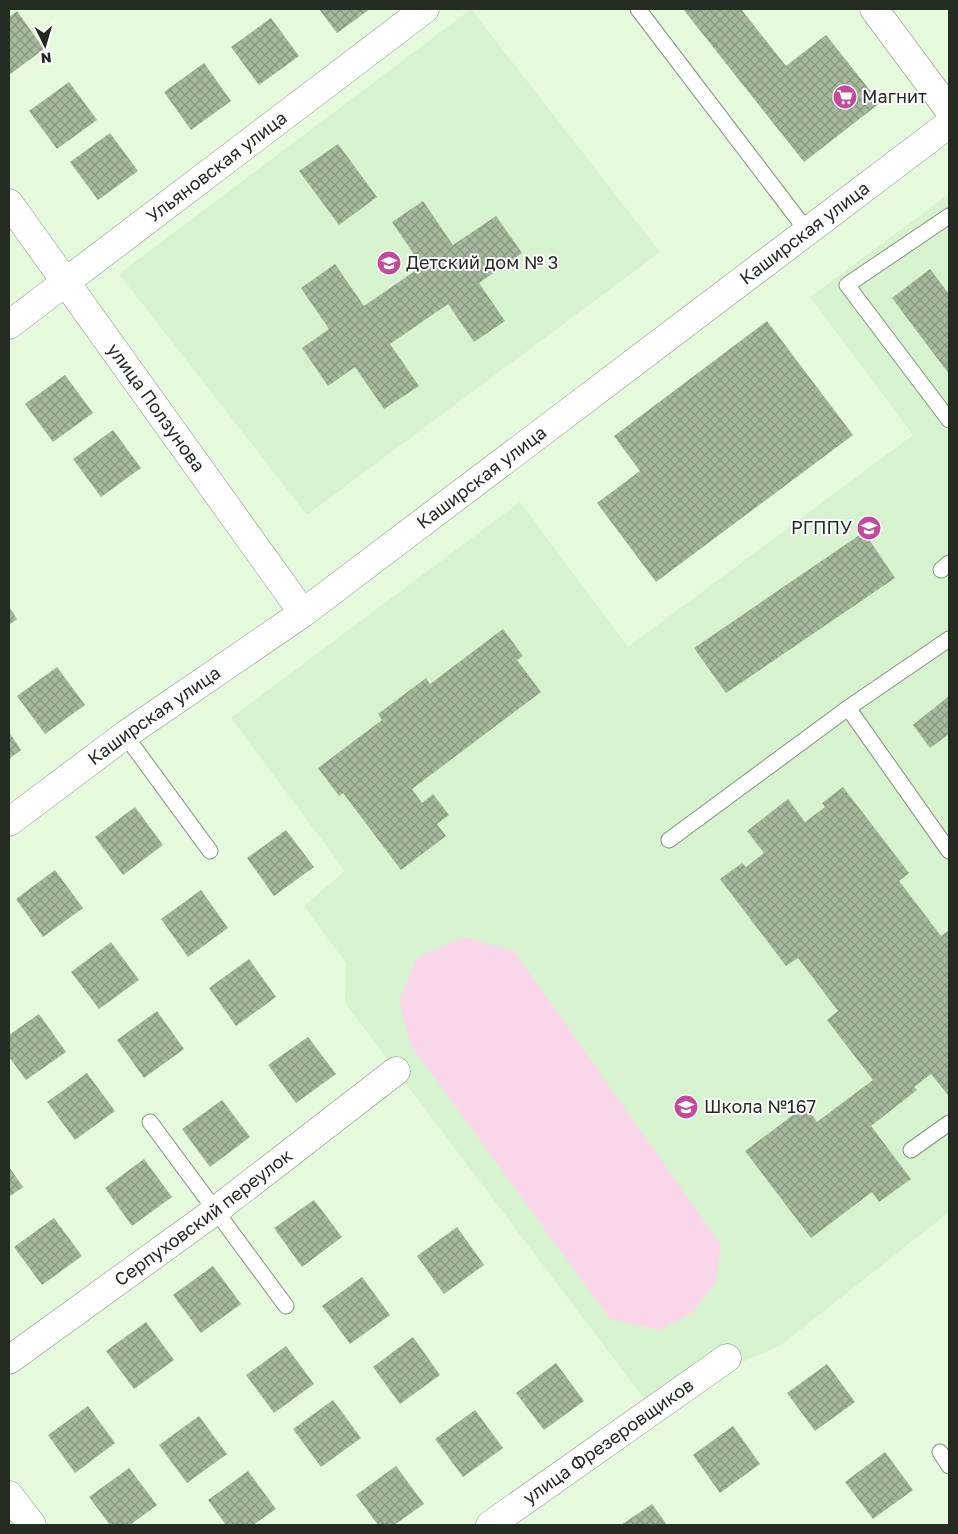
<svg xmlns="http://www.w3.org/2000/svg" width="958" height="1534" font-family="'Golos Text',sans-serif">
<style>
.built{fill:#d7f2ce}
.garden{fill:#fad6eb}
.building{fill:url(#building-cross-hatch)}
.lines{fill:none;stroke-linecap:round;stroke-linejoin:round}
.lane-casing{stroke:#81947a;stroke-width:17}
.street-casing{stroke:#81947a;stroke-width:29}
.lane{stroke:#fff;stroke-width:15}
.street{stroke:#fff;stroke-width:28}
.labels{text-anchor:middle;stroke-width:4;stroke-linejoin:round;paint-order:stroke}
.poi-label{font-size:18px;fill:#242c21;stroke:#fff;text-anchor:start}
.street-label{font-size:18px;fill:#242c21;stroke:#fff}
</style>
<defs>
<pattern id="building-cross-hatch" width="8" height="8" patternUnits="userSpaceOnUse" patternTransform="scale(1.25)"><rect width="8" height="8" fill="#a5b99e"/><path d="M0 0l8 8M0 8l8-8" fill="none" stroke="#869780"/></pattern>
</defs>
<rect width="100%" height="100%" fill="#e5fadd"/>
<g class="built">
<path d="M 471,9 L 660,252 L 307,515 L 119,274 Z"/>
<path d="M 949,194 L 949,1212 L 781,1345 L 648,1404 L 345,1003 L 346,963 L 304,906 L 345,871 L 231,718 L 520,502 L 628,647 L 913,435 L 810,297 Z"/>
</g>
<path class="garden" d="M 464,937 L 514,951 L 721,1245 L 716,1281 L 693,1312 L 660,1330 L 610,1319 L 410,1044 L 399,1000 L 418,957 Z"/>
<g class="building">
<path d="M 319,9 L 370,9 L 337,33 Z"/>
<path d="M 683,9 L 741,9 L 786,66 L 826,35 L 880,103 L 804,162 Z"/>
<path d="M 17,11 L 44,49 L 9,75 L 9,17 Z"/>
<path d="M 271,18 L 299,56 L 259,85 L 231,47 Z"/>
<path d="M 204,63 L 231,101 L 191,130 L 164,92 Z"/>
<path d="M 69,82 L 97,120 L 57,149 L 29,111 Z"/>
<path d="M 110,133 L 138,171 L 98,200 L 70,162 Z"/>
<path d="M 338,144 L 377,197 L 339,225 L 299,171 Z"/>
<path d="M 423,201 L 453,245 L 496,216 L 522,253 L 479,283 L 505,321 L 474,342 L 448,304 L 390,344 L 419,386 L 384,409 L 355,367 L 328,386 L 302,348 L 329,329 L 301,288 L 335,264 L 364,306 L 422,266 L 392,222 Z"/>
<path d="M 930,269 L 949,294 L 949,374 L 892,298 Z"/>
<path d="M 767,321 L 853,435 L 656,582 L 597,503 L 640,471 L 614,436 Z"/>
<path d="M 65,375 L 93,413 L 53,442 L 25,404 Z"/>
<path d="M 113,430 L 141,468 L 101,497 L 73,459 Z"/>
<path d="M 864,532 L 895,578 L 726,693 L 694,648 Z"/>
<path d="M 9,607 L 17,619 L 9,625 Z"/>
<path d="M 503,629 L 523,656 L 517,660 L 541,692 L 412,789 L 422,803 L 433,794 L 449,815 L 437,824 L 446,836 L 401,870 L 343,793 L 339,796 L 318,768 L 382,720 L 378,714 L 426,678 L 430,684 Z"/>
<path d="M 57,667 L 85,705 L 45,734 L 17,696 Z"/>
<path d="M 949,696 L 949,734 L 930,748 L 913,725 Z"/>
<path d="M 9,732 L 21,750 L 9,759 Z"/>
<path d="M 843,787 L 909,873 L 899,881 L 941,936 L 949,930 L 949,1094 L 948,1095 L 931,1074 L 914,1087 L 917,1090 L 871,1126 L 911,1179 L 879,1202 L 872,1192 L 811,1238 L 745,1151 L 805,1106 L 817,1122 L 873,1080 L 827,1020 L 838,1011 L 798,958 L 786,966 L 720,879 L 742,863 L 746,867 L 764,853 L 747,831 L 788,799 L 805,822 L 825,807 L 822,803 Z"/>
<path d="M 135,807 L 163,845 L 123,875 L 95,837 Z"/>
<path d="M 286,830 L 314,867 L 274,896 L 247,858 Z"/>
<path d="M 55,870 L 83,908 L 43,937 L 16,899 Z"/>
<path d="M 201,890 L 228,928 L 188,957 L 161,919 Z"/>
<path d="M 111,942 L 139,980 L 99,1009 L 71,972 Z"/>
<path d="M 249,959 L 276,997 L 236,1026 L 209,988 Z"/>
<path d="M 157,1011 L 184,1049 L 144,1078 L 117,1040 Z"/>
<path d="M 39,1014 L 66,1052 L 26,1080 L 9,1057 L 9,1035 Z"/>
<path d="M 308,1037 L 336,1074 L 296,1103 L 268,1065 Z"/>
<path d="M 87,1073 L 115,1111 L 75,1140 L 47,1102 Z"/>
<path d="M 222,1100 L 250,1137 L 210,1167 L 182,1129 Z"/>
<path d="M 144,1159 L 172,1197 L 132,1226 L 105,1188 Z"/>
<path d="M 9,1167 L 23,1187 L 9,1197 Z"/>
<path d="M 314,1200 L 342,1237 L 302,1267 L 274,1228 Z"/>
<path d="M 54,1218 L 82,1256 L 42,1285 L 14,1247 Z"/>
<path d="M 457,1227 L 484,1265 L 444,1294 L 417,1256 Z"/>
<path d="M 213,1266 L 241,1304 L 201,1333 L 173,1295 Z"/>
<path d="M 362,1277 L 390,1315 L 350,1344 L 322,1306 Z"/>
<path d="M 146,1322 L 174,1360 L 134,1389 L 106,1351 Z"/>
<path d="M 413,1337 L 440,1375 L 400,1404 L 373,1367 Z"/>
<path d="M 286,1346 L 314,1384 L 274,1413 L 246,1375 Z"/>
<path d="M 556,1363 L 584,1401 L 544,1430 L 516,1393 Z"/>
<path d="M 827,1364 L 855,1402 L 815,1431 L 787,1393 Z"/>
<path d="M 333,1400 L 361,1438 L 321,1467 L 293,1429 Z"/>
<path d="M 88,1406 L 115,1443 L 75,1473 L 48,1435 Z"/>
<path d="M 475,1410 L 503,1448 L 463,1477 L 435,1439 Z"/>
<path d="M 199,1416 L 227,1454 L 187,1483 L 159,1445 Z"/>
<path d="M 733,1426 L 760,1464 L 720,1493 L 693,1455 Z"/>
<path d="M 885,1452 L 913,1490 L 873,1519 L 845,1482 Z"/>
<path d="M 396,1466 L 424,1504 L 394,1525 L 378,1525 L 356,1495 Z"/>
<path d="M 129,1468 L 157,1505 L 130,1525 L 110,1525 L 89,1497 Z"/>
<path d="M 248,1471 L 276,1509 L 253,1525 L 226,1525 L 208,1500 Z"/>
<path d="M 652,1504 L 667,1525 L 621,1525 Z"/>
</g>
<g class="lines">
<defs>
<g id="lane">
<path d="M 638,9 L 807,231"/>
<path d="M 949,216 L 847,285 L 949,420"/>
<path d="M 941,570 L 949,563"/>
<path d="M 848,708 L 949,851"/>
<path d="M 125,735 L 210,851"/>
<path d="M 669,840 L 848,708 L 949,639"/>
<path d="M 150,1122 L 286,1306"/>
<path d="M 911,1150 L 949,1123"/>
<path d="M 940,1452 L 949,1466"/>
</g>
<g id="street">
<path d="M 874,9 L 949,110"/>
<path id="s1" d="M 9,203 L 303,613"/>
<path id="s2" d="M 9,325 L 425,9"/>
<path id="s3" d="M 9,822 L 125,735 L 303,613 L 949,124"/>
<path id="s4" d="M 9,1360 L 215,1211 L 396,1071"/>
<path d="M 9,1495 L 32,1525"/>
<path id="s5" d="M 490,1525 L 727,1358"/>
</g>
</defs>
<use href="#lane" class="lane-casing"/>
<use href="#street" class="street-casing"/>
<use href="#lane" class="lane"/>
<use href="#street" class="street"/>
</g>
<defs>
<symbol id="supermarket-disc" viewBox="-11 -11 22 22"><circle r="9.5" fill="#c3499d" stroke="#fff"/><path d="M-6-5.5h2.5l.6 2H6L4.5 2H-2.5L-4.4-4H-6ZM-1.5 3.2a1.3 1.3 0 1 0 .1 0ZM3 3.2a1.3 1.3 0 1 0 .1 0Z" fill="#fff"/></symbol>
<symbol id="school-disc" viewBox="-11 -11 22 22"><circle r="9.5" fill="#c3499d" stroke="#fff"/><path d="M0-5L7-2L0 1L-7-2ZM-4 1L0 2.5L4 1V4Q0 6-4 4Z" fill="#fff"/></symbol>
<symbol id="university-disc" viewBox="-11 -11 22 22"><circle r="9.5" fill="#c3499d" stroke="#fff"/><path d="M0-5L7-2L0 1L-7-2ZM-4 1L0 2.5L4 1V4Q0 6-4 4Z" fill="#fff"/></symbol>
</defs>
<g fill-rule="evenodd">
<use href="#supermarket-disc" x="831" y="83" width="28" height="28"/>
<use href="#school-disc" x="375" y="249" width="28" height="28"/>
<use href="#university-disc" x="855" y="514" width="28" height="28"/>
<use href="#school-disc" x="672" y="1093" width="28" height="28"/>
</g>
<g class="labels">
<g class="poi-label">
<text x="862" y="103">Магнит</text>
<text x="406" y="269">Детский дом № 3</text>
<text x="852" y="534" text-anchor="end">РГППУ</text>
<text x="704" y="1113">Школа №167</text>
</g>
<g class="street-label">
<text dy="6" stroke="none"><textPath href="#s2" startOffset="261">Ульяновская улица</textPath></text>
<text dy="6" stroke="none"><textPath href="#s3" startOffset="990">Каширская улица</textPath></text>
<text dy="6" stroke="none"><textPath href="#s1" startOffset="252">улица Ползунова</textPath></text>
<text dy="6" stroke="none"><textPath href="#s3" startOffset="585">Каширская улица</textPath></text>
<text dy="6" stroke="none"><textPath href="#s3" startOffset="180">Каширская улица</textPath></text>
<text dy="6" stroke="none"><textPath href="#s4" startOffset="241">Серпуховский переулок</textPath></text>
<text dy="6" stroke="none"><textPath href="#s5" startOffset="145">улица Фрезеровщиков</textPath></text>
</g>
</g>
<rect width="958" height="1534" fill="none" stroke="#242c21" stroke-width="20"/>
<g transform="translate(45 45) rotate(175)" stroke="#ffffff" stroke-width="4" paint-order="stroke">
<path d="M0-4L9 19L0 12L-9 19Z" fill="#242c21"/>
<text y="-8" font-size="14" font-weight="bold" text-anchor="middle" fill="#242c21">N</text>
</g>
</svg>
